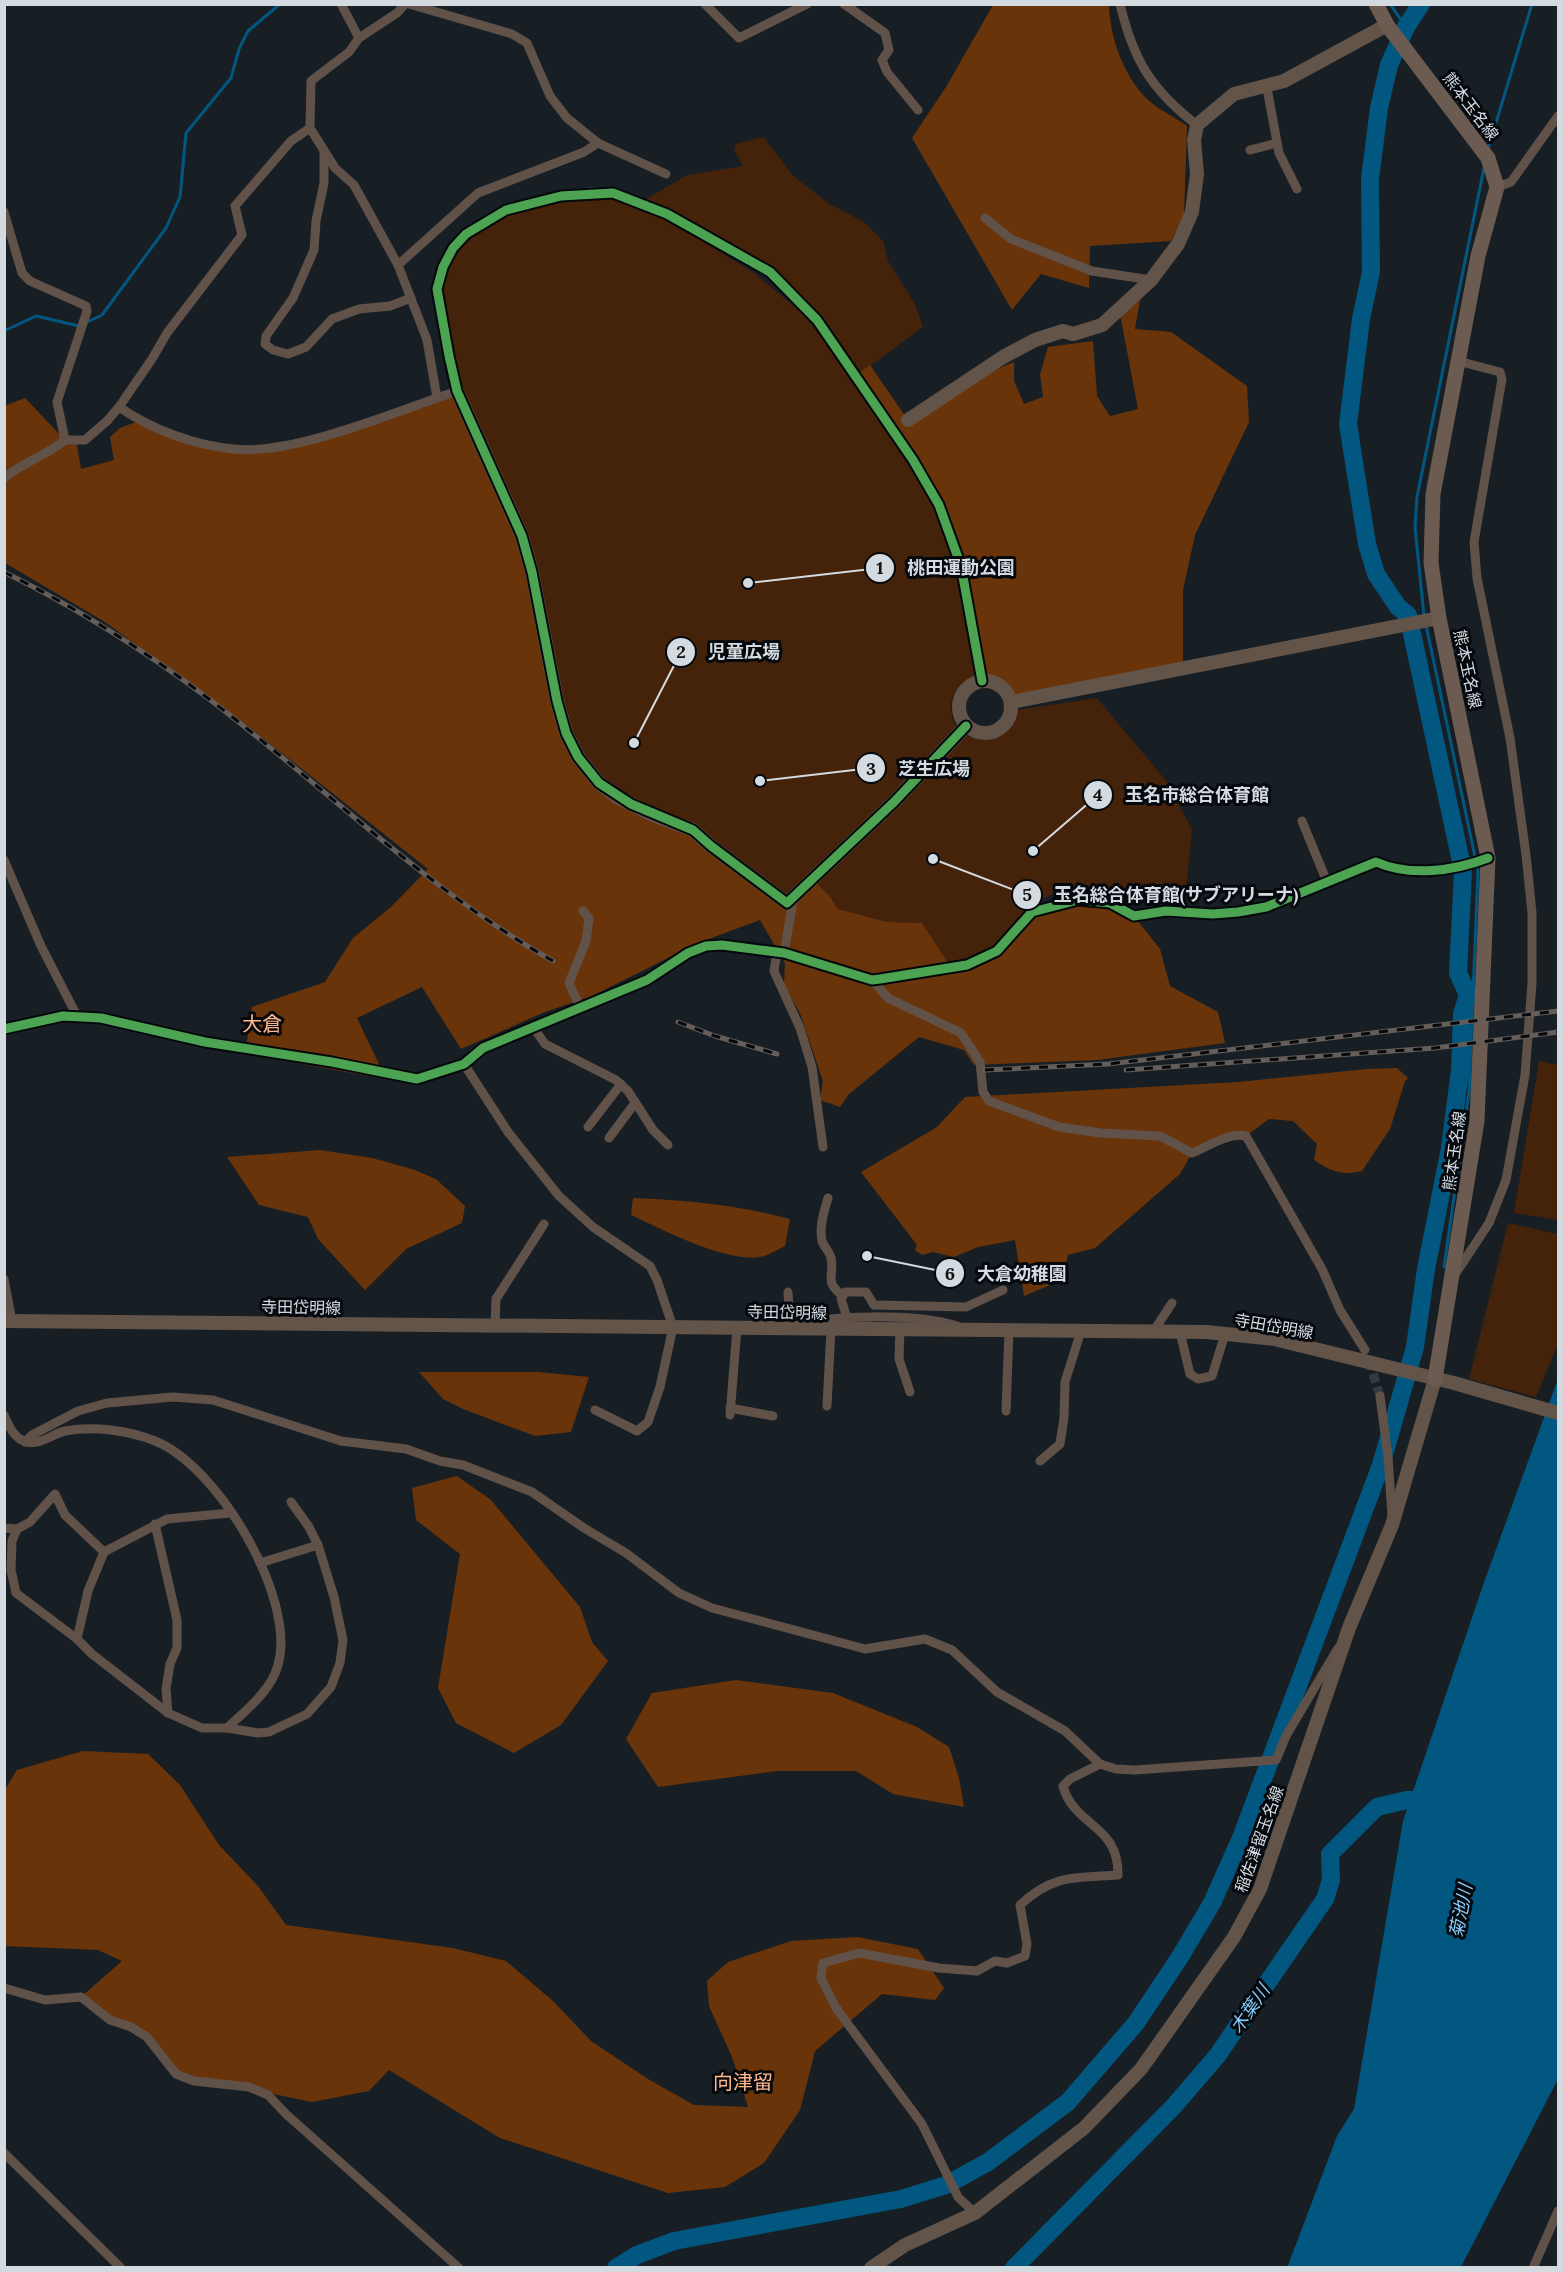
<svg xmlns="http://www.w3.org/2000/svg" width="1563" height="2272" font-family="Lora,'Noto Sans JP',serif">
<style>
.green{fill:#45220a}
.forest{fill:#69340a}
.water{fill:#025780}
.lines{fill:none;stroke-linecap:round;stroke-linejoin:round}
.stream{stroke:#025780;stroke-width:3}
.river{stroke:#025780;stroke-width:18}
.street-tunnel{stroke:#343b40;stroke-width:9;stroke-dasharray:9 4.5;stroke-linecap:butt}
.street{stroke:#615249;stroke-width:9}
.secondary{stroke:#63544a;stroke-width:14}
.primary{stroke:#6c5b50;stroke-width:15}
.rail-casing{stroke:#645d5a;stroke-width:5}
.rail{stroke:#05090d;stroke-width:3;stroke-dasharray:9;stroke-linecap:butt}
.cycleway-casing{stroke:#05090d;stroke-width:13}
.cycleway{stroke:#4ca352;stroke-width:9}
.labels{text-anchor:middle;stroke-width:6;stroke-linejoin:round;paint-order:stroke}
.street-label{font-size:16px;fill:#d3dbe1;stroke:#05090d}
.water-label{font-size:18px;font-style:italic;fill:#88cdfc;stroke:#05090d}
.quarter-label{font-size:20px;fill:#feb78d;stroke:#05090d}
.leader{fill:none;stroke:#d3dbe1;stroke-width:2}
.callout-dot{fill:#d3dbe1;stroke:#05090d;stroke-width:2}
.mark-label{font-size:18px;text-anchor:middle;font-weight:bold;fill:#111}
.callout-label{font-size:18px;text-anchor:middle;font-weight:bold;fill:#d3dbe1;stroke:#05090d;stroke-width:6;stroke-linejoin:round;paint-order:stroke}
</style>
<rect width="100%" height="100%" fill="#181f24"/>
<g class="green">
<path d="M 764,137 L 792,175 L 828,203 L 864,222 L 883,241 L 888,261 L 915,304 L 923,327 L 856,376 L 819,323 L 770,272 L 685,225 L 638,204 L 687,175 L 743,166 L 734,150 L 736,144 Z"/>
<path d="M 613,193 L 666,219 L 725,255 L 754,273 L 802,313 L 907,440 L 953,540 L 978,676 C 929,690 953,755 998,736 C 1009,731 1015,722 1017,710 L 1097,698 L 1168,783 L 1192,830 L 1185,899 L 1147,899 L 1097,887 L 1063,890 L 1029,904 L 997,951 L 967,965 L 947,961 L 922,923 L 887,922 L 838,909 L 831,898 L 769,895 L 620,799 L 578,757 L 457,391 L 439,279 L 453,248 L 489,218 L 561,196 Z"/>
<path d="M 1539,1061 L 1558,1065 L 1558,1220 L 1514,1213 Z"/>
<path d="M 1508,1223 L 1558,1234 L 1558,1344 L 1536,1397 L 1469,1379 Z"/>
</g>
<g class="forest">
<path d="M 993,5 L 1109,5 C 1110,36 1122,72 1144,96 C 1155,108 1173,116 1187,126 L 1184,215 L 1171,241 L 1090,246 L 1089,288 L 1041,274 L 1012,310 L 912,138 L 946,87 Z"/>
<path d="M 1140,300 L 1135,329 L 1171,332 L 1247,386 L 1249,422 L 1195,535 L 1183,590 L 1183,669 L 1015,702 C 1009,687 1002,680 985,679 L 963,578 L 921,468 L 855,376 L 870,365 L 910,423 L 995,370 L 1014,362 L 1014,381 L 1024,404 L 1043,397 L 1040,375 L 1048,347 L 1093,341 L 1097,396 L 1110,416 L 1138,409 L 1120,314 Z"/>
<path d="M 457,391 L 522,536 L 573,747 L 606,789 L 674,823 L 769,895 L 787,894 L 808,874 L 831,898 L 838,909 L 887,922 L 922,923 L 947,961 L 967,965 L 997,951 L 1032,912 L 1078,900 L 1110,903 L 1134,916 L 1160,949 L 1170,986 L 1218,1012 L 1225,1043 L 1097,1060 L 974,1065 L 964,1050 L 919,1037 L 849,1094 L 840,1107 L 820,1100 L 823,1081 L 800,1013 L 784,985 L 785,963 L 760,920 L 698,943 L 592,996 L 545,1012 L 461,1049 L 422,987 L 357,1018 L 386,1079 L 245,1054 L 252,1007 L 325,982 L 353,938 L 391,907 L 428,869 L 244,723 L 105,622 L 5,563 L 4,406 L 25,398 L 65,440 L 76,440 L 81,469 L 114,460 L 110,437 L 120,428 L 141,420 L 219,446 L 274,447 Z"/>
<path d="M 1397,1068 L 1408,1078 L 1405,1081 L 1390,1129 L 1362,1171 C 1342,1176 1331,1171 1314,1160 L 1317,1144 L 1293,1121 L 1269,1119 L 1246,1136 L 1192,1153 L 1180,1174 L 1095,1248 L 1068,1255 L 1062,1280 L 1024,1296 L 1015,1240 L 978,1247 L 954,1257 L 933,1252 L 922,1255 L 915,1250 L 917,1245 L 861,1172 L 937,1127 L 965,1097 L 1238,1082 L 1367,1069 Z"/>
<path d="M 320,1150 L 372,1158 L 412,1169 L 436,1179 L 465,1206 L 462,1223 L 406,1249 L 365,1290 L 318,1239 L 308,1217 L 259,1205 L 227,1157 Z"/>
<path d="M 633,1198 C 687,1200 738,1205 790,1219 L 785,1246 C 778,1249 768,1256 759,1257 C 725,1262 663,1230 631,1215 Z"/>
<path d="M 419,1372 L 538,1372 L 589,1377 L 571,1432 L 535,1436 L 463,1409 L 443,1399 Z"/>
<path d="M 457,1476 L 491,1500 L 580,1607 L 592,1642 L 608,1661 L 561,1725 L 514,1753 L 456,1723 L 438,1688 L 460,1554 L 416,1520 L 412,1488 Z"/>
<path d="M 736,1680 L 833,1693 L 917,1727 L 949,1747 L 959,1778 L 964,1807 L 893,1794 L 856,1771 L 776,1771 L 658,1787 L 626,1739 L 652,1693 Z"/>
<path d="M 83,1751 L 148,1754 L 180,1785 L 219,1845 L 258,1886 L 286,1925 L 453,1948 L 506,1961 L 553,2001 L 591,2041 L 648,2079 L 694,2105 L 748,2107 L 732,2057 L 709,2006 L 707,1981 L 728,1962 L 791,1941 L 857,1937 L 918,1949 L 944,1988 L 935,2000 L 882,1994 L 815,2051 L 800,2110 L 764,2163 L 725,2187 L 668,2193 L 500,2138 L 389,2070 L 369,2091 L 312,2102 L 176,2074 L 147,2037 L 110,2020 L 81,1997 L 122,1961 L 98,1950 L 5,1946 L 4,1791 L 17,1770 Z"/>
</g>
<path class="water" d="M 1558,1379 L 1558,2079 L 1461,2267 L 1287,2268 L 1337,2136 L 1354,2109 L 1403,1821 L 1482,1588 Z"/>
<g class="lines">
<g class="stream">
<path d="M 1390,4 L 1406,27"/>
<path d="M 1488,149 L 1532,4"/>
<path d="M 85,323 L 102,315 L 166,228 L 180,197 L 186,133 L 231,78 L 239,49 L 248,31 L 280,4"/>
<path d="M 4,331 L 36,316 L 79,326"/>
<path d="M 1424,616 L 1415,527 L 1417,497 L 1484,168"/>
<path d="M 1426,625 L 1478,871 L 1469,1092 L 1444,1267"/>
</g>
<g class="river">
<path d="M 616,2268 L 637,2255 L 674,2241 L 901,2199 L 946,2185 L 988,2162 L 1068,2102 L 1136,2023 L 1180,1957 L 1212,1903 L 1241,1838 L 1381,1465 L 1415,1347 L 1426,1269 L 1450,1148 L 1460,1070 L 1462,1014 L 1468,995 L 1458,973 L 1463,871 L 1408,615 L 1398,607 L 1376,574 L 1367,544 L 1348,424 L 1361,319 L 1371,272 L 1370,179 L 1379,108 L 1389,65 L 1406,27 L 1421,4"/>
<path d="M 1014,2268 L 1174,2106 L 1217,2056 L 1325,1899 L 1331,1880 L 1330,1854 L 1377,1807 L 1407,1800 L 1434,1799"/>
</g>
<path class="street-tunnel" d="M 1369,1361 L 1380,1396"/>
<g class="street">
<path d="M 341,4 L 359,38"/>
<path d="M 405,4 L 397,13 L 359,38 L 349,52 L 311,81 L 310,128 L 335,168 L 354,185 L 398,265 L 478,193 L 584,152 L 598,143"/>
<path d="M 409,4 L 512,34 L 527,43 L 550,96 L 567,118 L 598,143 L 666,174"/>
<path d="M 705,4 L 739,38 L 807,4"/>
<path d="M 844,4 L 885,33 L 889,50 L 882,60 L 887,72 L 918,110"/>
<path d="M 1120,4 C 1133,59 1151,90 1197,125"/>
<path d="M 1267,88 L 1279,153 L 1297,189"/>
<path d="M 1250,150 L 1277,143"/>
<path d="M 324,151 L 324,183 L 316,221 L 314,250 L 293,298 L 266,336 L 265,344 L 273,350 L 288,354 L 306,347 L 332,319 L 359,309 L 390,306 L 411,298"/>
<path d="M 1497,187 L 1511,182 L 1558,116"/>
<path d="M 4,212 L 22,273 L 30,281 L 86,306 L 87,311 L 57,402 L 65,440"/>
<path d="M 985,218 L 1011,239 L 1092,271 L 1151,280"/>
<path d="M 398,265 L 427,340 L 437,398"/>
<path d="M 119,407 C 151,429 193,445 233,449 C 294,456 397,411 457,391 L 437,289 L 443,267 L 453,248 L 466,234 L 506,210 L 561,196 L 590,192 L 613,193 L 667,214 L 770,272 L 817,320 L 913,460 L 939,505 L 953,540 L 961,566 L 982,681"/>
<path d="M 4,478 C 23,462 46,456 65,440 L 85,440 L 107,421 L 119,407 L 152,359 L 167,333 L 242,235 L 235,206 L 291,141 L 310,128"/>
<path d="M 1302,821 L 1327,882"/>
<path d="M 4,860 L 41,946 L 77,1016"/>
<path d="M 777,952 L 774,971 L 800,1028 L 812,1067 L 823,1147"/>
<path d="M 784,953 L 792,907 L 787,903"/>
<path d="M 872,980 L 888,998 L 961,1033 L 980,1062 L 983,1092 L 989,1101 L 1059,1127 L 1101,1133 L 1160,1136 L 1192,1153 C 1207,1147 1229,1132 1246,1136 L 1322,1269 L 1340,1310 L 1365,1350"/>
<path d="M 580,1007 L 569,983 L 586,941 L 589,918 L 583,911"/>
<path d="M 533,1027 L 545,1044 L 616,1080 L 628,1091 L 653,1130 L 668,1145"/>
<path d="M 4,1029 L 63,1016 L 101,1018 L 205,1042 L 332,1062 L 417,1079 L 464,1064 L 483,1048 L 647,980 L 688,953 L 706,946 L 722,945 L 784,953 L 872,980 L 880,979 L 967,965 L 997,951 L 1032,912 L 1078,900 L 1110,903 L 1134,916 L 1166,911 L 1213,914 L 1238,912 L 1266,907 L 1376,862 C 1410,877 1454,871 1488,858"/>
<path d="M 464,1064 L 508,1132 L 559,1196 L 593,1227 L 650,1266 L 657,1280 L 673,1327 L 660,1387 L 648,1422 L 637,1431 L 595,1410"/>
<path d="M 588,1127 L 621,1084"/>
<path d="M 609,1138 L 635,1103"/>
<path d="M 828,1198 C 824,1212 819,1226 822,1241 C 824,1247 830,1252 831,1258 C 835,1276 823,1281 843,1296"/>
<path d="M 1456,1273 L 1489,1223 L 1506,1180 L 1525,1075 L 1532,983 L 1532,913 L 1526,855 L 1510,738 L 1477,578 L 1474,542 L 1502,379 L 1500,372 L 1458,361"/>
<path d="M 4,1279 L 12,1321"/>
<path d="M 788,1292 L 790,1328 C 826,1313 919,1314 957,1326"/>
<path d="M 874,1305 L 966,1307 L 1003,1290"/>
<path d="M 847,1318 L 841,1299 L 845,1292 L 866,1292 L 874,1305"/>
<path d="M 495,1325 L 496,1299 L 544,1224"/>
<path d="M 900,1329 L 899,1359 L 910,1392"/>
<path d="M 1153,1332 L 1172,1303"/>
<path d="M 1180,1332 L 1190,1374 L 1198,1379 L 1212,1376 L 1225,1334"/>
<path d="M 1380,1396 L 1388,1457 L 1392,1516"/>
<path d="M 827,1406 L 831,1329"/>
<path d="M 730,1408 L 773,1416"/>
<path d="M 1006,1411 L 1009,1330"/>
<path d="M 4,1415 C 9,1426 14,1439 27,1442 C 41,1445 52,1434 65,1431 C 94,1426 128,1430 155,1441 C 217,1465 297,1598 278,1665 C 271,1691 246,1710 227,1728"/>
<path d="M 730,1415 L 737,1328"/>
<path d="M 25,1442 L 32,1435 L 78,1411 L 107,1403 L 173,1397 L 213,1400 L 341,1441 L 406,1449 L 440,1461 L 463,1465 L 532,1492 L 584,1528 L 626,1553 L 679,1593 L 712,1608 L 865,1649 L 925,1639 L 952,1650 L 997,1692 L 1065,1731 L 1100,1764 L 1116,1769 L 1135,1770 L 1276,1760 L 1286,1736 L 1338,1648"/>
<path d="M 1040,1461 L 1060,1444 L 1064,1418 L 1065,1382 L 1081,1331"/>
<path d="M 155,1524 L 177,1620 L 177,1648 L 170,1664 L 166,1689 L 168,1713"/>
<path d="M 4,1528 L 17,1529"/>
<path d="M 104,1552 L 65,1515 L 55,1494 L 30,1522 L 17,1529 L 12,1541 L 11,1570 L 16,1593 L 77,1639 L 92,1654 L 168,1713 L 202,1728 L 227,1728 L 258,1733 L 269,1732 L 307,1714 L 331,1687 L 340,1663 L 343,1640 L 334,1597 L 318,1545 L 309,1527 L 291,1502"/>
<path d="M 260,1563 L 318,1545"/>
<path d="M 77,1639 L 88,1591 L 104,1552 L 167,1519 L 230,1513"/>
<path d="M 4,1988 L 45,2000 L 81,1997 L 110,2020 L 131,2027 L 147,2037 L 176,2074 L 194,2081 L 249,2087 L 268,2095 L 286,2114 L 459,2268"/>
<path d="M 4,2153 L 121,2268"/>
<path d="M 975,2213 L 958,2197 L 922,2124 L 836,2008 L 821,1978 L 823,1963 L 859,1953 L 939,1968 L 977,1971 L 995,1961 L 1007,1963 L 1025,1956 L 1027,1944 L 1020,1905 C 1054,1874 1074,1878 1118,1875 C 1119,1824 1074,1827 1063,1786 L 1070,1779 L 1100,1764"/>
<path d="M 1533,2268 L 1558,2211"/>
</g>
<g class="secondary">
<path d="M 457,391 L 522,536 L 532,572 L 557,701 L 566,733 L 578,757 L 599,783 L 617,797 L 653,815 L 693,830 L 711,846 L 787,903 L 894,802 L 966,726"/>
<path d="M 908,420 L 1003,357 L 1035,340 L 1063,331 L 1073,334 L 1102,325 L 1151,280 L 1178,244 L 1192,212 L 1197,174 L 1194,140 L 1197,125 L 1234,94 L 1284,81 L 1387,25"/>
<circle cx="985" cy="707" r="26"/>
<path d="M 1011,702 L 1439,618"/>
<path d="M 4,1321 L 1207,1332 L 1274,1339 L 1454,1383 L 1558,1413"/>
<path d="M 871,2268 L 905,2245 L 975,2213 L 1084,2128 L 1141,2069 L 1234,1937 L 1260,1889 L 1349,1628 L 1392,1525 L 1435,1379"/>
</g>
<path class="primary" d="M 1376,4 L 1387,25 L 1488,158 L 1497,187 L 1478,256 L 1433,494 L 1431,563 L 1439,618 L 1488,858 L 1477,1121 L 1435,1379"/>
<defs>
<g id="rail">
<path d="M 4,572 C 77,608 144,650 209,699 C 324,786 427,890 553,961"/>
<path d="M 678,1022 L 715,1036 L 777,1054"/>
<path d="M 985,1070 L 1108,1064 L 1558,1011"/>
<path d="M 1126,1070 L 1435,1048 L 1558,1032"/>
</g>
</defs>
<use href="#rail" class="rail-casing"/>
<use href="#rail" class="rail"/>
<defs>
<g id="cycleway">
<path d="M 966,726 L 894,802 L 787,903 L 711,846 L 693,830 L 631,804 L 599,783 L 578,757 L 566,733 L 557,701 L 532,572 L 522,536 L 457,391 L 449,356 L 437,289 L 443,267 L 453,248 L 466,234 L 506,210 L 561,196 L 613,193 L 667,214 L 770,272 L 817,320 L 913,460 L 939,505 L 961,566 L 982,681"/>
<path d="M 4,1029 L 63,1016 L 101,1018 L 205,1042 L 332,1062 L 417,1079 L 464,1064 L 483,1048 L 647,980 L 688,953 L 706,946 L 722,945 L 784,953 L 872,980 L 880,979 L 967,965 L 997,951 L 1032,912 L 1078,900 L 1110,903 L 1134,916 L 1166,911 L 1213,914 L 1238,912 L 1266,907 L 1376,862 C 1410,877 1454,871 1488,858"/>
</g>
</defs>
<use href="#cycleway" class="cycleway-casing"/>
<use href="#cycleway" class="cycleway"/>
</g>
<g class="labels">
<g class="street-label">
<text transform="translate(1471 106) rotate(53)" y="6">熊本玉名線</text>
<text transform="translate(1468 669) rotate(78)" y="6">熊本玉名線</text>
<text transform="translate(1454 1151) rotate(-82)" y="6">熊本玉名線</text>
<text transform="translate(301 1307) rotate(1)" y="6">寺田岱明線</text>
<text transform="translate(787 1312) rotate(1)" y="6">寺田岱明線</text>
<text transform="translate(1274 1326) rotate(10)" y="6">寺田岱明線</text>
<text transform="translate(1259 1839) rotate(-70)" y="6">稲佐津留玉名線</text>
</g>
<g class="water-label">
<text transform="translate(1461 1911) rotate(-79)" y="6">菊池川</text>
<text transform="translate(1250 2009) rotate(-55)" y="6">木葉川</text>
</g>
<g class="quarter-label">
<text x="262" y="1031">大倉</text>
<text x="743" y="2089">向津留</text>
</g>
</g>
<path class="leader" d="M748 583L880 568M634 743L681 652M760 781L871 768M1033 851L1098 795M933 859L1027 895M867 1256L950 1273"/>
<g class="callout-dot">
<circle cx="748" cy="583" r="6"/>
<circle cx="634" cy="743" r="6"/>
<circle cx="760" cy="781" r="6"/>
<circle cx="1033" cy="851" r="6"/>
<circle cx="933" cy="859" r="6"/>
<circle cx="867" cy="1256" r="6"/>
<circle cx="880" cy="568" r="15"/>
<circle cx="681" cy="652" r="15"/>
<circle cx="871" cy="768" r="15"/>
<circle cx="1098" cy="795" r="15"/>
<circle cx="1027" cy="895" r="15"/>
<circle cx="950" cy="1273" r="15"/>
</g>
<g class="mark-label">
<text x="880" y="574">1</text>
<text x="681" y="658">2</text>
<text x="871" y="775">3</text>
<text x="1098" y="801">4</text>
<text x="1027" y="901">5</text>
<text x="950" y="1280">6</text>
</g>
<g class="callout-label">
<text x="961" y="574">桃田運動公園</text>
<text x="744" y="658">児童広場</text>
<text x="934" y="775">芝生広場</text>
<text x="1197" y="801">玉名市総合体育館</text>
<text x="1176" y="901">玉名総合体育館(サブアリーナ)</text>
<text x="1022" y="1280">大倉幼稚園</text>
</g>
<rect width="1563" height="2272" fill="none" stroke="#d3dbe1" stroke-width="12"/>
</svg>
